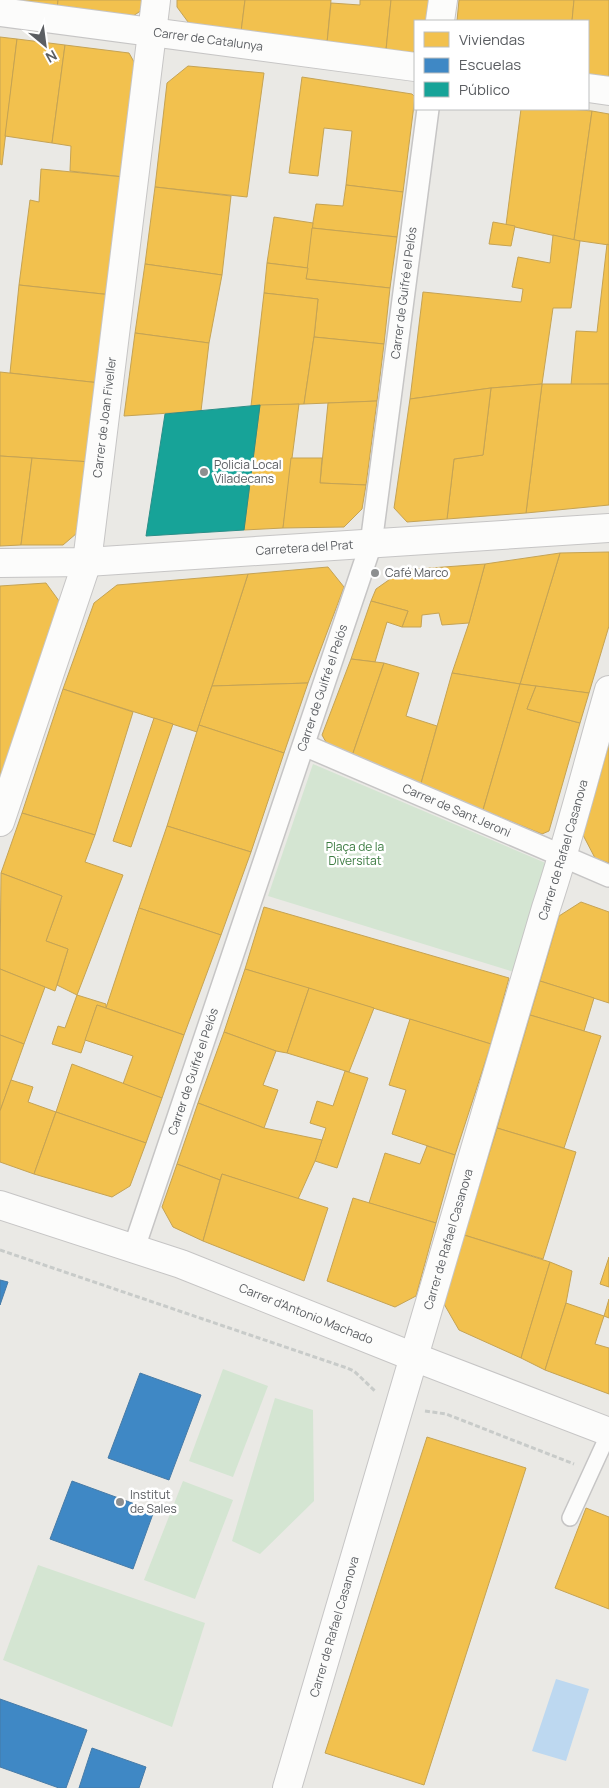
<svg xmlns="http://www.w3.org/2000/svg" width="609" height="1788" font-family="Manrope,sans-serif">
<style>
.green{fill:#d4e5d2}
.water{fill:#bdd8f0}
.homes{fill:#f2c14e;stroke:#c5a354}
.schools{fill:#3f88c5;stroke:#477ba7}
.public{fill:#17a398;stroke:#2b8e88}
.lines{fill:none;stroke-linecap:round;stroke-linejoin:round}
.service-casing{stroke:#c6c5c5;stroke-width:18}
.pedestrian-casing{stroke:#c6c5c5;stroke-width:24}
.minor-casing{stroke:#c6c5c5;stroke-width:30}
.path{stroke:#c8cbc9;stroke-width:3;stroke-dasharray:5 2.5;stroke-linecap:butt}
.service{stroke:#fcfcfb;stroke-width:15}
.pedestrian{stroke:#fcfcfb;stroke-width:21}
.minor{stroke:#fcfcfb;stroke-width:28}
.poi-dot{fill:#8d8f90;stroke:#fff;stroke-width:2}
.labels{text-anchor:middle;stroke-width:5;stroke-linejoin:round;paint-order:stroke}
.street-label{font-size:12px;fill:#5b5e62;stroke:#fff}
.poi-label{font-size:12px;fill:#5b5e62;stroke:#fff;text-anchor:start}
.park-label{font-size:12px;fill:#3e7d43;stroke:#fff}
</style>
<rect width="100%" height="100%" fill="#eae9e5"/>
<g class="green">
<path d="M 313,764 L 548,864 L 514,972 L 268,896 Z"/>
<path d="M 223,1369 L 268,1386 L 233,1477 L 189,1461 Z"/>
<path d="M 275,1398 L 313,1410 L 314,1501 L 260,1554 L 232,1541 Z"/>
<path d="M 183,1481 L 233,1500 L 195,1599 L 144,1580 Z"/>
<path d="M 38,1565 L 205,1623 L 172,1727 L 3,1660 Z"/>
</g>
<path class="water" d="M 556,1679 L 589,1689 L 566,1761 L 532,1751 Z"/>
<g class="homes">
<path d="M 15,0 L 58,0 L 57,10 L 15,4 Z"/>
<path d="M 58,0 L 146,0 L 145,8 L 130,18 L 57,10 Z"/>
<path d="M 177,0 L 245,0 L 241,32 L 191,26 L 177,7 Z"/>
<path d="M 245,0 L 331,0 L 327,43 L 241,32 Z"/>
<path d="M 360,0 L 391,0 L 386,50 L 327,43 L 331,3 L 360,5 Z"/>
<path d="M 391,0 L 429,0 L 428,21 L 415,21 L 415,50 L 410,55 L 386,50 Z"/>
<path d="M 459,0 L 574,0 L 572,21 L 457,21 Z"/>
<path d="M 574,0 L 609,0 L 609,78 L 588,75 L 588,21 L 572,21 Z"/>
<path d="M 0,37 L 17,39 L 2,165 L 0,164 Z"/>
<path d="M 17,39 L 65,45 L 52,143 L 5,136 Z"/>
<path d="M 65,45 L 129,53 L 138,69 L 124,177 L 70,171 L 71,146 L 52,143 Z"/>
<path d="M 188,66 L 264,73 L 247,197 L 155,187 L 167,83 Z"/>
<path d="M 302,77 L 412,94 L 415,97 L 403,192 L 346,185 L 352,131 L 324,128 L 318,176 L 289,173 Z"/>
<path d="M 521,109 L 570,109 L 592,111 L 574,240 L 506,225 Z"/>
<path d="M 592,111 L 609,114 L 609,245 L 574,240 Z"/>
<path d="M 41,169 L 124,177 L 112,295 L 19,285 L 30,200 L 39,202 Z"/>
<path d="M 346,185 L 403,192 L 397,237 L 312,228 L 316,204 L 343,206 Z"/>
<path d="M 155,187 L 231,196 L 222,275 L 145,264 Z"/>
<path d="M 274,217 L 313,223 L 308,268 L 267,263 Z"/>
<path d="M 493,222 L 515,226 L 511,246 L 489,244 Z"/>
<path d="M 312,228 L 397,237 L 390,288 L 306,279 Z"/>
<path d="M 553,235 L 580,241 L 571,308 L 553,308 L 542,384 L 491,388 L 410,399 L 423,292 L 521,302 L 523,289 L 512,287 L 518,257 L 550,263 Z"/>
<path d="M 607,244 L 609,245 L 609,384 L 571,385 L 576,331 L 597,332 Z"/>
<path d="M 267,263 L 308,268 L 306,279 L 390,288 L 384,344 L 314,337 L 318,299 L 264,293 Z"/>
<path d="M 145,264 L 222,275 L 209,343 L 135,333 Z"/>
<path d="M 19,285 L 112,295 L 100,383 L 10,373 Z"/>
<path d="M 264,293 L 318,299 L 314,337 L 304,404 L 251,406 Z"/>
<path d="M 135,333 L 209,343 L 201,411 L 124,416 Z"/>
<path d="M 314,337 L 384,344 L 377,401 L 304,404 Z"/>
<path d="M 0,372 L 100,383 L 91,462 L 0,456 Z"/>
<path d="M 542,384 L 609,384 L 609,505 L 526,513 Z"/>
<path d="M 542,384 L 526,513 L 447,519 L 454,459 L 483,455 L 491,388 Z"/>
<path d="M 491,388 L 483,455 L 454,459 L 447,519 L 407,522 L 394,508 L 410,399 Z"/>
<path d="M 377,401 L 366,485 L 320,483 L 328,403 Z"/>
<path d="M 299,404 L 283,528 L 244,530 L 260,405 Z"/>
<path d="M 0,456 L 32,458 L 21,545 L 0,546 Z"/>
<path d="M 32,458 L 91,462 L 84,527 L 63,545 L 21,545 Z"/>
<path d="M 291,458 L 322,458 L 320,483 L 366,485 L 362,509 L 344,527 L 283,528 Z"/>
<path d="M 609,552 L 609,626 L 589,693 L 520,684 L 560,553 Z"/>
<path d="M 560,553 L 520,684 L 452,673 L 469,623 L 485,564 Z"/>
<path d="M 485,564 L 469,623 L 442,625 L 439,613 L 422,615 L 421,627 L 402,627 L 408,611 L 371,601 L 376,589 L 403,570 Z"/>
<path d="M 328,567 L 344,587 L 308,683 L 212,686 L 248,574 Z"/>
<path d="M 248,574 L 197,732 L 63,689 L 94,603 L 117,585 Z"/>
<path d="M 46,583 L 62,605 L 0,779 L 0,586 Z"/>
<path d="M 371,601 L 408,611 L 402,627 L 387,622 L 375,662 L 351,659 Z"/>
<path d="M 351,659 L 384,663 L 351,759 L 331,751 L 322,735 Z"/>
<path d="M 384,663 L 419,673 L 406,716 L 437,726 L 420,787 L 351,759 Z"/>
<path d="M 452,673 L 520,684 L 483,810 L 420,787 Z"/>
<path d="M 308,683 L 284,753 L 199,725 L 212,686 Z"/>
<path d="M 520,684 L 536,686 L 527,709 L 580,723 L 549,831 L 542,834 L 483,810 Z"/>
<path d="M 536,686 L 589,693 L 580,723 L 527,709 Z"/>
<path d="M 63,689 L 133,712 L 95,835 L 22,813 Z"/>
<path d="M 154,718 L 173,724 L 131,847 L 113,841 Z"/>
<path d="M 199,725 L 284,753 L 251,852 L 167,826 Z"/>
<path d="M 609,744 L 609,863 L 595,858 L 583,835 Z"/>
<path d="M 22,813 L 95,835 L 85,862 L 123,875 L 77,995 L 57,985 L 68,949 L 46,941 L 62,896 L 1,873 Z"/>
<path d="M 167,826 L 251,852 L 221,935 L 139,908 Z"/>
<path d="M 1,873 L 62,896 L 46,941 L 68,949 L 55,991 L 0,969 Z"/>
<path d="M 581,902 L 609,912 L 609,1003 L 540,981 L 559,916 Z"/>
<path d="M 264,907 L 509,978 L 491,1044 L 245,969 Z"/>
<path d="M 139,908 L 221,935 L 184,1035 L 106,1008 Z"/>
<path d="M 0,969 L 45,987 L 24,1044 L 0,1035 Z"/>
<path d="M 245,969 L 309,988 L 287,1053 L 276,1051 L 224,1032 Z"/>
<path d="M 540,981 L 594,998 L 584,1031 L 530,1015 Z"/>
<path d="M 309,988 L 374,1008 L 349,1072 L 287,1053 Z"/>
<path d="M 77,995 L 106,1004 L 106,1008 L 97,1005 L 81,1053 L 52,1044 L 58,1026 L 65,1028 Z"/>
<path d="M 97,1005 L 184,1035 L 162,1098 L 123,1084 L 133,1056 L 85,1040 Z"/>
<path d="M 530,1015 L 601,1036 L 564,1148 L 497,1128 Z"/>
<path d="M 410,1019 L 491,1044 L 455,1155 L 392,1134 L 406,1090 L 389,1085 Z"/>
<path d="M 224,1032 L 276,1051 L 263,1085 L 278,1090 L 264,1128 L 198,1103 Z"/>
<path d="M 0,1035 L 24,1044 L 0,1111 Z"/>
<path d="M 72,1064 L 162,1098 L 146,1143 L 56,1112 Z"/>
<path d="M 345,1071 L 368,1078 L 337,1168 L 315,1161 L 326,1128 L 310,1123 L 317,1101 L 333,1106 Z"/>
<path d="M 11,1080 L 33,1087 L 28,1102 L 56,1112 L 34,1174 L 0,1162 L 0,1111 Z"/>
<path d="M 198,1103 L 264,1128 L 322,1140 L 315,1161 L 298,1199 L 222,1174 L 220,1180 L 177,1164 Z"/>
<path d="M 56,1112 L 146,1143 L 130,1186 L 112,1197 L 34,1174 Z"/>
<path d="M 497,1128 L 576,1152 L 543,1259 L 464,1235 Z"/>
<path d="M 427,1146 L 455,1155 L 436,1223 L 369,1203 L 385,1153 L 420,1164 Z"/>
<path d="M 177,1164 L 220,1180 L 203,1241 L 173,1227 L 162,1207 Z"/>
<path d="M 222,1174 L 328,1208 L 304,1281 L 203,1241 Z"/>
<path d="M 353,1198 L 436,1223 L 416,1296 L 395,1307 L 327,1281 Z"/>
<path d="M 464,1235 L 550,1262 L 521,1358 L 459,1330 L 444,1304 Z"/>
<path d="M 609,1257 L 609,1287 L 600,1284 Z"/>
<path d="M 550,1262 L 572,1271 L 566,1303 L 545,1370 L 521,1358 Z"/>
<path d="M 609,1299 L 609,1318 L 604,1316 Z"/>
<path d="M 566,1303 L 604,1316 L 595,1344 L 609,1348 L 609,1394 L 545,1370 Z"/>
<path d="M 427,1437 L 526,1468 L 424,1785 L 325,1753 Z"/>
<path d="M 586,1508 L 609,1517 L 609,1609 L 555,1588 Z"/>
</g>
<g class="schools">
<path d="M 0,1280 L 8,1282 L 0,1305 Z"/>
<path d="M 140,1373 L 201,1395 L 169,1480 L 108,1458 Z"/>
<path d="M 72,1481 L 154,1511 L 133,1569 L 50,1539 Z"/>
<path d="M 0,1699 L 87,1730 L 66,1788 L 59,1788 L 0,1767 Z"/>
<path d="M 92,1748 L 146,1767 L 139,1788 L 79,1788 Z"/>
</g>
<path class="public" d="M 260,405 L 244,530 L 146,536 L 165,414 Z"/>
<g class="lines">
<defs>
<path id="service" d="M 570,1518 L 609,1433"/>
<g id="pedestrian">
<path id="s1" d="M 304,745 L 609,876"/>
<path id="s2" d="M 134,1248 L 371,544 L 428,109"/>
</g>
<g id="minor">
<path id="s3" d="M 0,12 L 415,67"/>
<path d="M 440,21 L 443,0"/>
<path d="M 588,88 L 609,91"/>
<path id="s4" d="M 0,563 L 87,562 L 609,528"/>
<path id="s5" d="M 0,822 L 87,562 L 156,0"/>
<path id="s6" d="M 0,1205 L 181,1264 L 414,1357 L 609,1432"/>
<path id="s7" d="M 287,1788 L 546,908 C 570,836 588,763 609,690"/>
</g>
</defs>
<use href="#service" class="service-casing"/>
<use href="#pedestrian" class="pedestrian-casing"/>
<use href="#minor" class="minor-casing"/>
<g class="path">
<path d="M 0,1250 L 347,1368 L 354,1371 L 376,1392"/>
<path d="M 425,1411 L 446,1414 L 574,1464"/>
</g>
<use href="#service" class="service"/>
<use href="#pedestrian" class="pedestrian"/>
<use href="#minor" class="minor"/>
</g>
<g class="poi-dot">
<circle cx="204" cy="472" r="5"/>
<circle cx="375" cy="573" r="5"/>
<circle cx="120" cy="1502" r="5"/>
</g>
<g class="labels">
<g class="street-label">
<text dy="4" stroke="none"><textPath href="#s3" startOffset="210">Carrer de Catalunya</textPath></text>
<text dy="4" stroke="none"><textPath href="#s2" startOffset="996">Carrer de Guifré el Pelós</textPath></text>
<text dy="4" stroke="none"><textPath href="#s5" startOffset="420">Carrer de Joan Fiveller</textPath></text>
<text dy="4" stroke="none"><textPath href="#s4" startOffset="305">Carretera del Prat</textPath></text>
<text dy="4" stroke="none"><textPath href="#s2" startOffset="591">Carrer de Guifré el Pelós</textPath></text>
<text dy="4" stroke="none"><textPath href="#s1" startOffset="166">Carrer de Sant Jeroni</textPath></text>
<text dy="4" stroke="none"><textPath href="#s7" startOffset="978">Carrer de Rafael Casanova</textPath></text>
<text dy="4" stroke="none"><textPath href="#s2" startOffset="186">Carrer de Guifré el Pelós</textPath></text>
<text dy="4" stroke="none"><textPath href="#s7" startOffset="572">Carrer de Rafael Casanova</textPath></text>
<text dy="4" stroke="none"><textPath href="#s6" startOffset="325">Carrer d'Antonio Machado</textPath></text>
<text dy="4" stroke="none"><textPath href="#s7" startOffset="168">Carrer de Rafael Casanova</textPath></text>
</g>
<g class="poi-label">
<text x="214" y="469">Policia Local<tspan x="214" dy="14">Viladecans</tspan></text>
<text x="385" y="577">Café Marco</text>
<text x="130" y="1499">Institut<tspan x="130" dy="14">de Sales</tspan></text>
</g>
<g class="park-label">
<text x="355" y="851">Plaça de la<tspan x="355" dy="14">Diversitat</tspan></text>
</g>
</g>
<rect x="414" y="20" width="175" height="90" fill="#ffffff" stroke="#bdbfc0"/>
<rect x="424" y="32" width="25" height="15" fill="#f2c14e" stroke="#bdbfc0"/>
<text x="459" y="45" font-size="15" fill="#5b5e62">Viviendas</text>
<rect x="424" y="58" width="25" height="15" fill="#3f88c5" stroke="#bdbfc0"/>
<text x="459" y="70" font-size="15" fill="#5b5e62">Escuelas</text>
<rect x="424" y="82" width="25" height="15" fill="#17a398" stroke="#bdbfc0"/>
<text x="459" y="95" font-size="15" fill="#5b5e62">Público</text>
<g transform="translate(45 45) rotate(151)" stroke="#ffffff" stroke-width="4" paint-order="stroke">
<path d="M0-4L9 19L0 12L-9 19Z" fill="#5b5e62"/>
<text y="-8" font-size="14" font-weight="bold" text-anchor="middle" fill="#5b5e62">N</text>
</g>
</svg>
